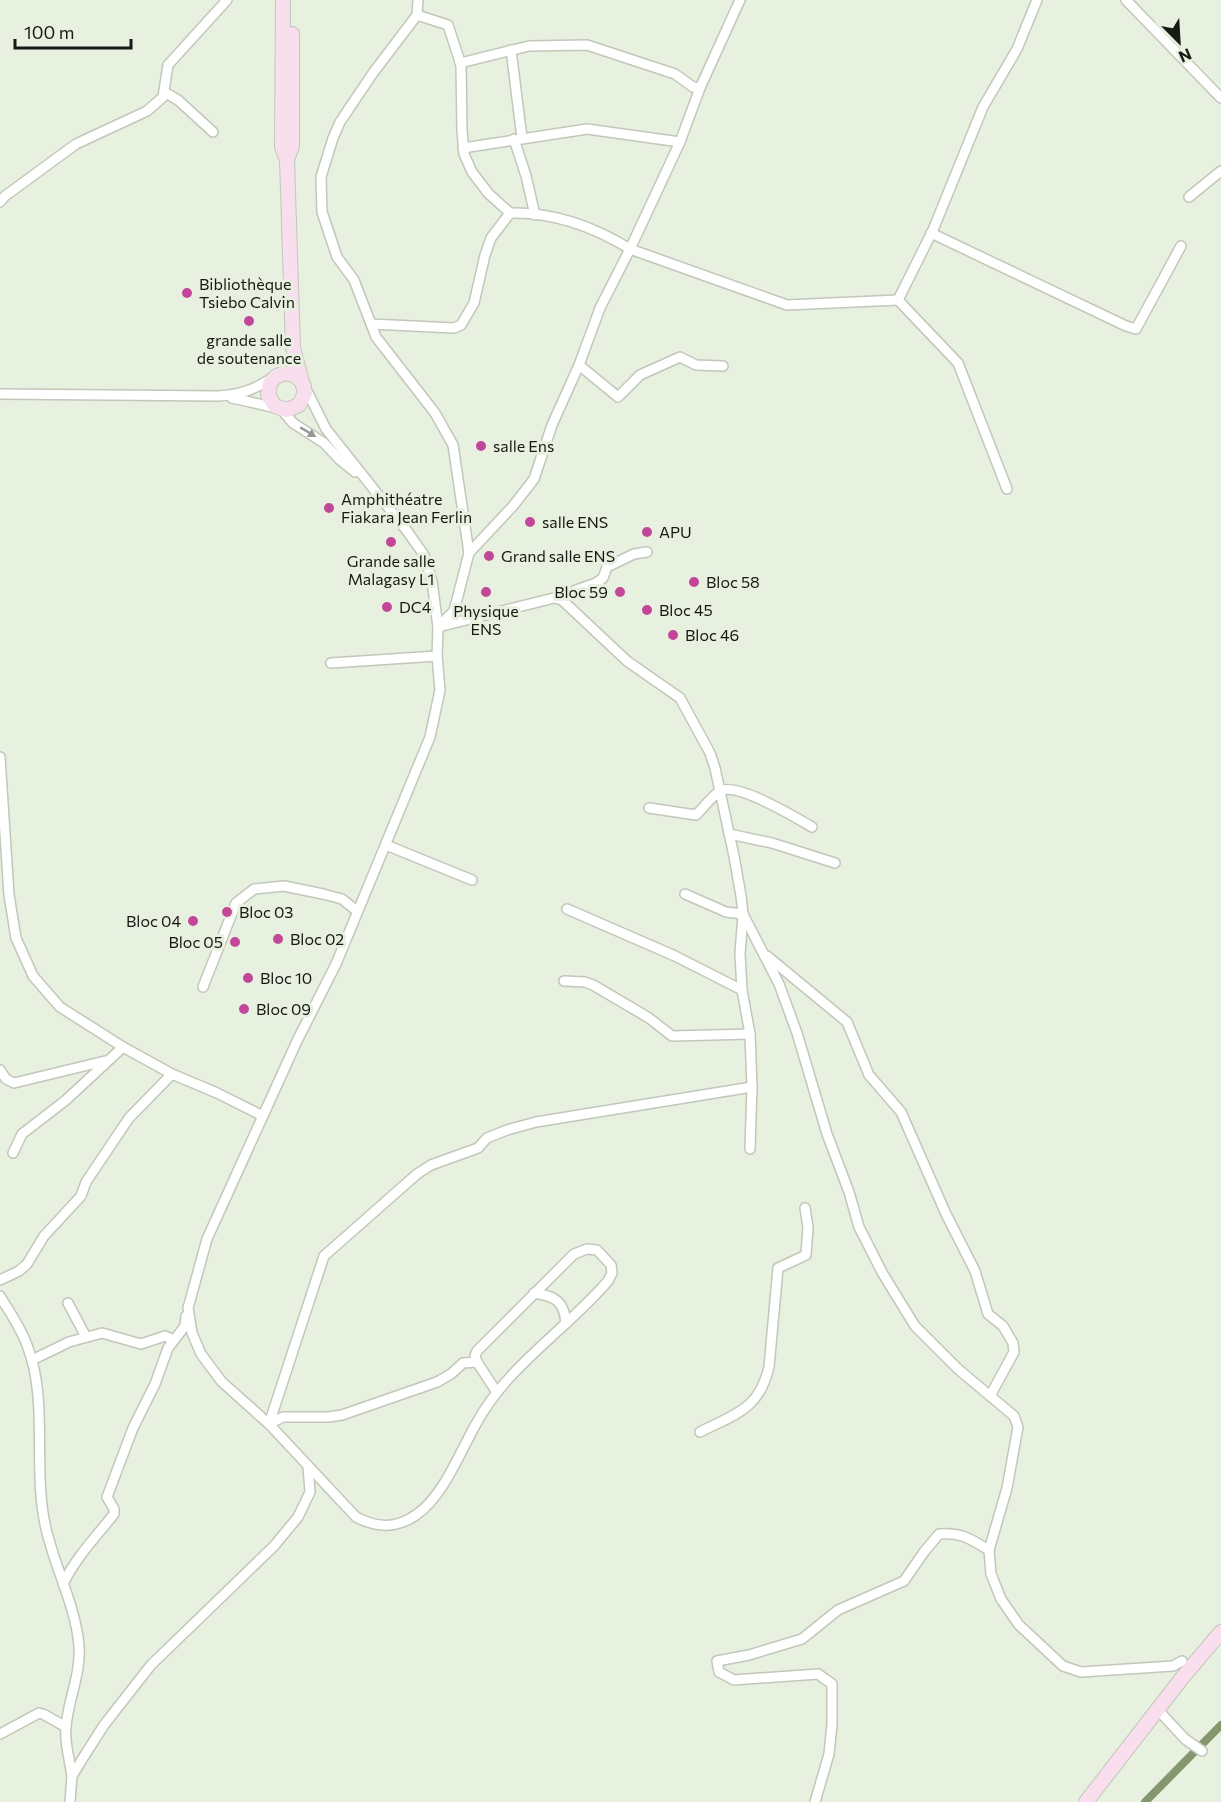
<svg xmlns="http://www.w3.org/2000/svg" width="1221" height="1802" font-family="Commissioner,sans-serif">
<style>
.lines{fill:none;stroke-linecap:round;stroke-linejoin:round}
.canal{stroke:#85976e;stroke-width:8}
.street-casing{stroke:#c1c8b9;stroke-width:12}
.secondary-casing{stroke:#c1c8b9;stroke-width:16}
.street{stroke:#fff;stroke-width:9}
.secondary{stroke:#f9dfee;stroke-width:14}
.oneway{fill:#979895}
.poi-dot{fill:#c34798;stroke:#e8f0e0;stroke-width:2}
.labels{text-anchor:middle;stroke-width:6;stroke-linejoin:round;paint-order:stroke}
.poi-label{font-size:16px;fill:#171a14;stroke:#e8f0e0;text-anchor:start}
</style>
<rect width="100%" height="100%" fill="#e8f0e0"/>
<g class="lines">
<path class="canal" d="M 1145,1802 L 1221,1725"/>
<defs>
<g id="street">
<path d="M 418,0 L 417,15 L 373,73 L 340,122 L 333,138 L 321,177 L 322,212 L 337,257 L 354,280 L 376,337 L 435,413 L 453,445 L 469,553"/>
<path d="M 1126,0 L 1221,98"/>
<path d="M 511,50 L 522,138"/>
<path d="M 460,63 L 529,46 L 587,45 L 675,74 L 693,87 L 700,88"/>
<path d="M 164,92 L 178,100 L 213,132"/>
<path d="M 514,139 L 526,176 L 535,215"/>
<path d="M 463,148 L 587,129 L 680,142"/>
<path d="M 1189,197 L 1221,171"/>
<path d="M 0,202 L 5,196 L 76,144 L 147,111 L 163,97 L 168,65 L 227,0"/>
<path d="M 510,213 C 554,212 593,226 630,249 L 787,305 L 898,300"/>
<path d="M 931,233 L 1126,326 L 1136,329 L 1181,246"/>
<path d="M 371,324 L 454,328 L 461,325 L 474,303 L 485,255 L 491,238 L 510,213 L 488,193 L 472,172 L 464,154 L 462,130 L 461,65 L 448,25 L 417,15"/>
<path d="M 579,365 L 618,397 L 640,375 L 680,357 L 696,365 L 723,366"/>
<path d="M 305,387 L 326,429 L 407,531 L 424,555 L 432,581 L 438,627 L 437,656 L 440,690 L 430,737 L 336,964 L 297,1041 L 207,1239 L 188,1308 L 192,1333 L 201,1354 L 222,1382 L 269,1424 L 356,1517 C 377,1528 396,1529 416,1515 C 443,1497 460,1452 476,1424 C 507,1366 566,1330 608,1281 L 612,1273 L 611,1265 L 597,1250 L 587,1249 L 574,1254 L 477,1351 L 475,1356 L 477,1362 L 496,1391"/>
<path d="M 0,394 L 218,396 C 239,395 254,390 272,378"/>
<path d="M 232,398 L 281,409 L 293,423 L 324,443 L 339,459 L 355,472"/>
<path d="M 1007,489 L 958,363 L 898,300 L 933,230 L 983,107 L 1017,49 L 1037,0"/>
<path d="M 554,598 L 596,583 L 603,578 L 607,567 L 634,554 L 647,552"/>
<path d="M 438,627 L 454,611 L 469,553 L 513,506 L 534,479 L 552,425 L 579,365 L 600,308 L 630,249 L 680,142 L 700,88 L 740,0"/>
<path d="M 438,627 L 554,598 L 562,600 L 627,661 L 680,698 L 710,753 L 715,768 L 734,856 L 741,896 L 743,914 L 740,954 L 742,990 L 750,1034 L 752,1087"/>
<path d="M 331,663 L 437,656"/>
<path d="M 0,757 L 9,895 L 16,938 L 33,976 L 60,1007 L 123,1047 L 172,1074 L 217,1093 L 263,1116"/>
<path d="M 649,808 L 696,815 C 703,808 712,796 720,791 C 737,782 795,817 812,827"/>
<path d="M 729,834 L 772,843 L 835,863"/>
<path d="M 386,845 L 472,880"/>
<path d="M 685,894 L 726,912 L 743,914"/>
<path d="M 567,909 L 675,956 L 742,990"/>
<path d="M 743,914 L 779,984 L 797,1033 L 827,1134 L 849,1192 L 859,1227 L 883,1274 L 915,1326 L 958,1369 L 1014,1416 L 1018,1427 L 1007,1488 L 989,1550 L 991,1574 L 1001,1599 L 1019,1625 L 1063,1666 L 1081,1672 L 1173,1666 L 1182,1661"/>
<path d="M 767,956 L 847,1022 L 869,1075 L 901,1112 L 946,1214 L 975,1271 L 988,1314 L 1003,1326 L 1013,1343 L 1014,1352 L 990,1396"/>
<path d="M 564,981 L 585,982 L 593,985 L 649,1018 L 672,1036 L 750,1034"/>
<path d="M 203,987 L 236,903 L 254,889 L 284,886 L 323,894 L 342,899 L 357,911"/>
<path d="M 0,1070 L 6,1079 L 14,1083 L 105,1061"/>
<path d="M 13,1153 L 22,1134 L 66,1100 L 123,1047"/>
<path d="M 0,1280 L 19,1271 L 27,1264 L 44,1236 L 81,1196 L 86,1182 L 129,1118 L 172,1074"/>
<path d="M 534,1293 C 555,1296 564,1301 566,1323"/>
<path d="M 0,1296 C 10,1313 22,1329 28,1348 C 48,1401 33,1467 45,1524 C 53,1564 76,1606 79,1646 C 81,1675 68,1699 66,1727 C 64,1742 70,1761 72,1776"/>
<path d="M 68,1303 L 86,1337"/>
<path d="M 32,1360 L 69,1342 L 102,1333 L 141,1344 L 165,1336 L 174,1340"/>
<path d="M 269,1424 L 324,1256 L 417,1174 L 431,1165 L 478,1148 L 487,1138 L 507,1130 L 536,1122 L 752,1087 L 750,1149"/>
<path d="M 269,1424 L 283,1417 L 328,1417 L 342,1415 L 437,1382 L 451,1374 L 463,1363 L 477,1362"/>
<path d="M 700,1432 C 735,1414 759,1410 769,1367 L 778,1268 L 806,1255 L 808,1227 L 805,1208"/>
<path d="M 63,1584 C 76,1557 96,1537 114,1514 L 114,1509 L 107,1497 L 133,1428 L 155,1384 L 168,1348 L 185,1326 L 186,1316"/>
<path d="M 1158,1710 L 1185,1739 L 1202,1751"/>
<path d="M 0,1734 L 39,1713 L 43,1714 L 66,1727"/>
<path d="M 70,1802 L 72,1776 L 83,1758 L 104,1725 L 151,1665 L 274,1546 L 298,1517 L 310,1492 L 308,1467"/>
<path d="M 815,1802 L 829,1754 L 832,1724 L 832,1684 L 818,1674 L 734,1680 L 719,1672 L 717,1661 L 749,1655 L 802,1639 L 838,1610 L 904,1581 L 924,1552 L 939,1534 C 962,1532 970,1539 989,1550"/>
</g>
<g id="secondary">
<path d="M 283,0 L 282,147 L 287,160 L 293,348 L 305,393 L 299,405 L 287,410 L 275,406 L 268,395 L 270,383 C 280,369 296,371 304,386"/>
<path d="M 287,160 L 292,146 L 292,34"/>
<path d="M 1086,1802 L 1182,1678 L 1221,1632"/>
</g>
</defs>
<use href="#street" class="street-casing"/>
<use href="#secondary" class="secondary-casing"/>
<use href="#street" class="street"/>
<use href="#secondary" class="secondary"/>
</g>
<defs><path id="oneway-solid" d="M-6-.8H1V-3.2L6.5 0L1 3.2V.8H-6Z" transform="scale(1.5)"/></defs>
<use class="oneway" href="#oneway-solid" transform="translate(308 432) rotate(31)"/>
<g class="poi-dot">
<circle cx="187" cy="293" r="6"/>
<circle cx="249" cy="321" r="6"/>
<circle cx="481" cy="446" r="6"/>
<circle cx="329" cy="508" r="6"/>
<circle cx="530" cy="522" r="6"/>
<circle cx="647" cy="532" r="6"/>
<circle cx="391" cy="542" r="6"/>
<circle cx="489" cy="556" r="6"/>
<circle cx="694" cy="582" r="6"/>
<circle cx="486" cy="592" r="6"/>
<circle cx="620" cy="592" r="6"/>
<circle cx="387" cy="607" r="6"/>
<circle cx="647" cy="610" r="6"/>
<circle cx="673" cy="635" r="6"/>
<circle cx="227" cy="912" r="6"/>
<circle cx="193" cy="921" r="6"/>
<circle cx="278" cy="939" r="6"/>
<circle cx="235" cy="942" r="6"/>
<circle cx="248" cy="978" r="6"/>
<circle cx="244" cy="1009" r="6"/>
</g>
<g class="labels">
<g class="poi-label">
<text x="199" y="290">Bibliothèque<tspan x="199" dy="18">Tsiebo Calvin</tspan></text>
<text x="249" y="346" text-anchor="middle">grande salle<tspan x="249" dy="18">de soutenance</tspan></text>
<text x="493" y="452">salle Ens</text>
<text x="341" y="505">Amphithéatre<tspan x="341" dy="18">Fiakara Jean Ferlin</tspan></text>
<text x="542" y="528">salle ENS</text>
<text x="659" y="538">APU</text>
<text x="501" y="562">Grand salle ENS</text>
<text x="391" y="567" text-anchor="middle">Grande salle<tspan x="391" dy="18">Malagasy L1</tspan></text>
<text x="706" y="588">Bloc 58</text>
<text x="608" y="598" text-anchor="end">Bloc 59</text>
<text x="399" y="613">DC4</text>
<text x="659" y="616">Bloc 45</text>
<text x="486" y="617" text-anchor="middle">Physique<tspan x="486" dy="18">ENS</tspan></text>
<text x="685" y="641">Bloc 46</text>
<text x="239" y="918">Bloc 03</text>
<text x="181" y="927" text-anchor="end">Bloc 04</text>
<text x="290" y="945">Bloc 02</text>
<text x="223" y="948" text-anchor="end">Bloc 05</text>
<text x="260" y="984">Bloc 10</text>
<text x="256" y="1015">Bloc 09</text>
</g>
</g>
<g transform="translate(1179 42) rotate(156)" stroke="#e8f0e0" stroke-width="4.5" paint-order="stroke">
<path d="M0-4.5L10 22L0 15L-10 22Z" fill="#171a14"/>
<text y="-9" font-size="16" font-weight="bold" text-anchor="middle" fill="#171a14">N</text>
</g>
<path d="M15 39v9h116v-9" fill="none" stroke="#171a14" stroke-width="3"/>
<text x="24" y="39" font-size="18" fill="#171a14" stroke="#e8f0e0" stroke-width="4.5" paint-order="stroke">100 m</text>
</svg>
